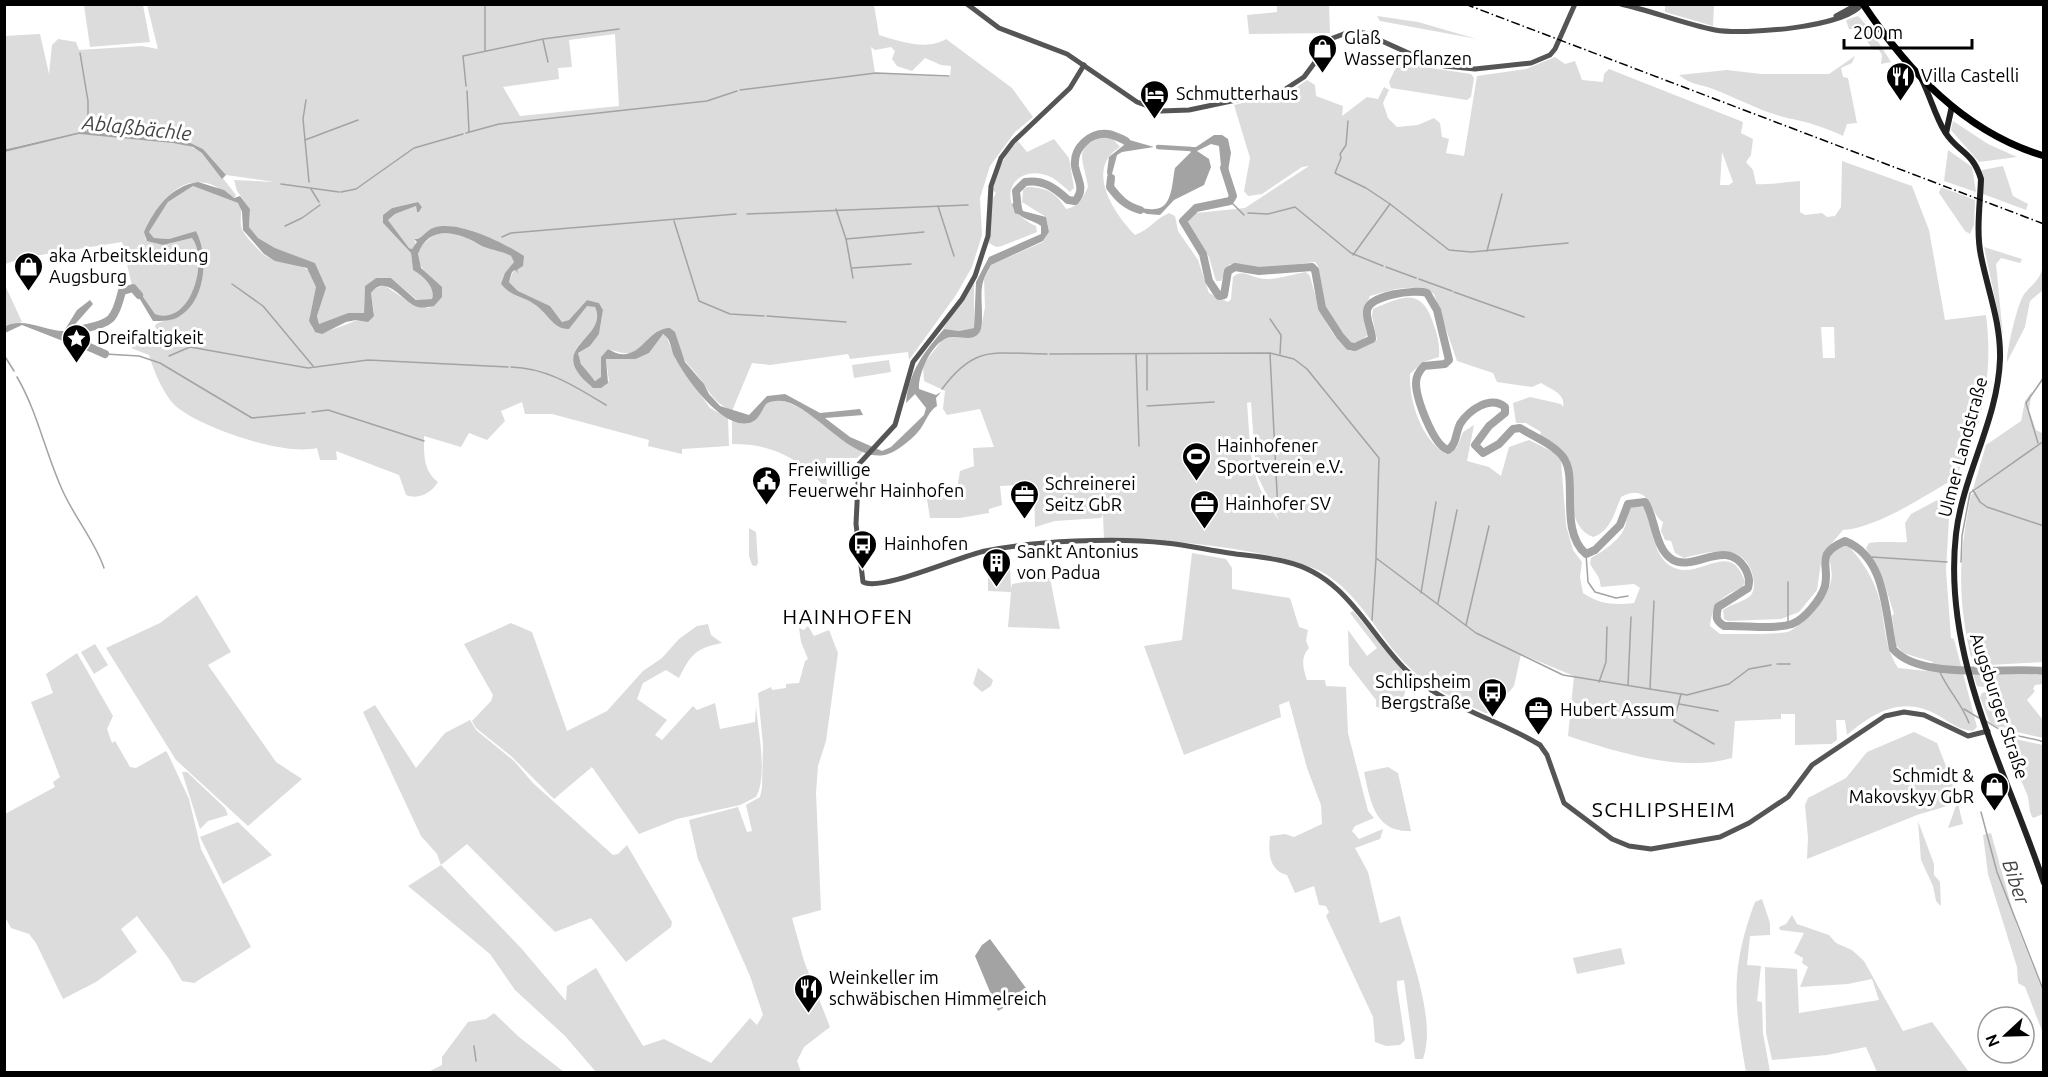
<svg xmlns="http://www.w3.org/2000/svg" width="2048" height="1077" font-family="Ubuntu,sans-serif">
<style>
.green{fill:#dcdcdc;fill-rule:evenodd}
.water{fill:#a3a3a3}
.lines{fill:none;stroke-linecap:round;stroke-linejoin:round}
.stream{stroke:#a3a3a3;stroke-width:1.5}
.canal{stroke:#a3a3a3;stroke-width:4.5}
.river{stroke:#a3a3a3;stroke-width:8}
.tertiary{stroke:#555;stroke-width:5}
.secondary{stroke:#222;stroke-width:6}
.primary{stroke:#000;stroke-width:7}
.rail{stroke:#000;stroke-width:1.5;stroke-dasharray:9 3 1.5 3;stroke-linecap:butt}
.labels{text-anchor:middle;stroke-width:6;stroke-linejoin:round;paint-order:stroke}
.poi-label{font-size:18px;fill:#000;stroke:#fff;text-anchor:start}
.street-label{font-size:18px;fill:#000;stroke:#fff}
.water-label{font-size:20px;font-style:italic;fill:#444;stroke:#fff}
.quarter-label{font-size:21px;letter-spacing:1.5px;fill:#000;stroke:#fff}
</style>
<rect width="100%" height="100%" fill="#fff"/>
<g class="green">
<path d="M 84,5 L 143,5 L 150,42 L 90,47 Z"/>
<path d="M 147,5 L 874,5 L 879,35 C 898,41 927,51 946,39 L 1012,88 L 1033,117 L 1015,132 L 990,166 L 980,198 L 982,235 L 972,267 L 956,295 L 909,360 L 908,352 L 850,359 L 848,354 L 770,365 L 752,363 L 732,411 C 711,402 708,387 694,371 C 690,366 686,363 683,357 C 679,348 677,332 670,328 C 651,327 647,349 631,353 C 621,354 616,351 608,349 L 601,357 L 601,377 L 598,381 C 587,378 580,364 578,353 L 590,346 L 599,334 L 603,310 L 599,303 L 587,300 L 569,320 L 562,322 L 550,306 L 518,291 L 509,282 L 513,272 L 515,270 L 519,274 L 517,270 L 523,266 L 523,256 C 503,242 460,221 435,228 C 427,230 423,239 414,239 L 416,244 L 412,249 L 409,248 L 388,220 L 395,214 L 416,206 L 417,212 L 419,212 L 422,207 L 418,202 L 392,208 L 383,215 L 383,223 L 411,253 L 413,270 C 422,275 436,287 432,299 L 417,300 L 391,278 L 376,278 L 365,286 L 364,313 L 348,313 L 319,324 L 317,316 L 325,288 L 315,263 L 275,248 L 258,238 L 249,227 L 250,209 L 237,191 L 234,180 L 275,182 L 226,175 L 203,149 L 184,140 L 84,131 L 6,149 L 4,36 L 40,34 L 49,74 L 52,45 L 58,39 L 76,42 L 79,50 L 142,46 L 158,49 ZM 615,34 L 619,106 L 520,116 L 503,87 L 559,79 L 558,68 L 572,67 L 569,40 ZM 871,47 L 875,50 L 891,47 L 895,51 L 892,59 L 897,66 L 912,71 L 925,58 L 941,65 L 951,66 L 950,77 L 875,73 Z"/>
<path d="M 1277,5 L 1329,5 L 1330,33 L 1249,34 L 1247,15 L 1277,12 Z"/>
<path d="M 1665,5 L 1714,5 L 1713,26 L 1665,12 Z"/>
<path d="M 1377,16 L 1418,22 L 1529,54 L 1477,39 L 1380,21 Z"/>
<path d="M 1858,16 L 1870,29 L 1891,62 L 1881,64 L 1882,55 L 1879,50 L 1873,50 L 1859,29 L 1849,29 L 1846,20 Z"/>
<path d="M 1855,56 L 1852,63 L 1841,68 L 1843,77 L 1848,78 L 1857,123 L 1847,124 L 1843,136 C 1824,127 1808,122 1787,118 C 1762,112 1737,98 1713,89 C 1700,84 1691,85 1679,75 L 1727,70 L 1761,74 L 1829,74 Z"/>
<path d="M 1401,57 L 1431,68 L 1471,74 L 1474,78 L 1471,97 L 1467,100 L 1391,88 L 1389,82 Z"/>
<path d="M 1555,57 L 1565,64 L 1575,61 L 1582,80 L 1603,82 L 1604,74 L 1609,69 L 1743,122 L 1741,133 L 1753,139 L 1751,155 L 1746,162 L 1753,170 L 1756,184 C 1771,185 1784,182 1800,181 L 1800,212 L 1805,215 L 1822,213 L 1827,217 L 1835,216 L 1841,207 L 1842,161 L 1912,186 L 1929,230 L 1945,320 L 1986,315 C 1991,353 1988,387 1978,425 L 1973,426 L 1973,434 L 1966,433 L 1968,438 L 1962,464 L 1954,479 C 1924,496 1877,528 1843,530 L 1822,555 L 1817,590 L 1799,612 L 1781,619 L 1728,621 L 1724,619 L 1723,610 C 1731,604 1744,602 1751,595 C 1755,590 1754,582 1753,577 C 1746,541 1708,552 1684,558 L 1675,553 L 1671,541 L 1665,540 L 1661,531 L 1663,522 C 1650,515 1651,481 1621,497 C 1615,512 1610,532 1593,537 C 1566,527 1571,484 1570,460 L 1540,436 L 1541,432 L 1526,423 L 1516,423 L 1513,403 L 1530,397 L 1561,404 L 1563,407 C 1566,393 1550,389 1541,383 L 1532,387 L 1497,382 L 1493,373 L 1457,361 L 1434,294 C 1413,282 1392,290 1370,296 L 1364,310 L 1369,334 L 1359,342 L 1348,343 L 1325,306 L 1318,266 L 1315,262 L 1256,269 L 1243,264 L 1230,264 L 1221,281 L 1216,281 L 1209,257 L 1188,221 L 1196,213 L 1245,208 L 1309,166 L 1302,167 L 1262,194 L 1248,196 L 1244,191 L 1250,158 L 1234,105 L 1290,92 L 1307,80 L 1315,85 L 1316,96 L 1343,106 L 1342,116 L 1367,97 L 1378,99 L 1384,87 L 1389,90 L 1383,103 L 1388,118 L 1397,127 L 1418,125 L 1434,118 L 1440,123 L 1442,137 L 1449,139 L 1446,153 L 1464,156 L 1477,76 L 1526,69 ZM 1722,152 L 1733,182 L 1729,185 L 1720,185 ZM 1821,327 L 1834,327 L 1835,358 L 1823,358 Z"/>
<path d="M 1953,121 L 1988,144 L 2017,157 L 1979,162 L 1951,130 Z"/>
<path d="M 79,134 C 107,136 180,137 201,152 C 207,157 229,186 236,195 L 234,198 C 224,193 217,185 206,183 C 171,176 155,214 145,239 L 163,245 L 192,238 C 209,261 191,327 155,314 L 137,288 L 132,286 L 122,242 L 28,257 L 5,264 L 5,152 Z"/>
<path d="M 1104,136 L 1112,138 L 1120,147 C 1084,169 1114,214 1135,235 C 1149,230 1155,219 1169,213 L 1175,216 L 1178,231 L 1198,260 L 1209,293 L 1228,302 L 1231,299 L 1233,277 C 1242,269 1249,276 1259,278 C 1271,282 1293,274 1306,272 L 1310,276 C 1316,300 1328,337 1350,351 L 1377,340 L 1372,316 L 1373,309 C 1400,298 1420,286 1432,320 C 1437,333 1440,343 1439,357 L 1423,362 L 1410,374 C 1409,402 1421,439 1446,454 L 1457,447 L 1463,432 L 1474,425 L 1467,461 L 1489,467 L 1501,476 L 1509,447 L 1529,440 L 1553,452 L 1561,461 L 1566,525 L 1573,550 L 1582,562 L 1580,577 L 1583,593 C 1601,605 1614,605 1634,603 L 1640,588 L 1634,584 L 1601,587 L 1599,578 L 1590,564 L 1591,558 C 1602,552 1619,541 1624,529 C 1627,524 1626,515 1628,510 C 1632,503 1641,506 1646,509 C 1653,527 1652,552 1669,565 C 1697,585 1730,535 1745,582 L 1742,588 C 1722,595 1712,605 1710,626 L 1720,634 C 1732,634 1782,635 1790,631 C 1806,622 1827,599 1831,581 C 1835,564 1819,555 1847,544 C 1862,561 1874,578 1880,601 C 1886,627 1883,643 1898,668 L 1927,671 L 1933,662 L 1903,653 L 1896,645 L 1892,616 L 1894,614 L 1884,582 L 1866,548 L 1869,543 C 1882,541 1894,543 1907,542 L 1905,523 L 1911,514 L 1941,498 L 1950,501 L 1946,570 L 1951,638 L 1954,639 L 1977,727 L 1973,731 C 1959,730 1951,723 1939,716 C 1904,695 1875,711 1847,735 L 1845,720 L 1836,720 L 1837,740 L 1831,744 L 1795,745 L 1795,714 L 1781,714 L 1781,719 L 1735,721 L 1732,758 C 1681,773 1617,752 1568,736 L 1574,676 L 1521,654 L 1514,686 L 1491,713 L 1485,713 C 1458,700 1429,688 1408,666 C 1380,639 1363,600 1330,577 C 1294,550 1151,537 1104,539 L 1103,515 L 1101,518 L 1055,521 L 1035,527 L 1034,484 L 1000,486 L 1002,505 L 989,509 L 989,513 L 960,518 L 930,518 L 926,493 L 957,488 L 960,471 L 974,466 L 973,448 L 994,447 L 980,409 L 947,415 L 943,409 L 945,391 L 924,381 L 923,365 L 943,339 L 951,337 L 969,338 L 981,329 L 985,307 L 984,279 L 991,265 L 1043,242 L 1049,232 L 1046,217 L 1022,202 L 1023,190 L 1027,187 C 1047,187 1056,193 1066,209 C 1078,207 1083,198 1088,187 C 1084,160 1071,149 1104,136 ZM 1251,402 L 1256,473 L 1279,520 C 1248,480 1251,451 1247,403 Z"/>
<path d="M 1054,139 L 1069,158 L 1074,188 L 1070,192 C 1064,187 1058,181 1051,177 C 1014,160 989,204 1036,226 L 1037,232 L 1002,246 L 996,247 L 989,243 L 991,202 L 996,193 L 992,190 C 997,171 1004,155 1018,141 L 1027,152 Z"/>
<path d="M 1948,150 L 1972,167 L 1976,192 L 1944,181 Z"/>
<path d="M 2003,166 L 2013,196 L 2028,204 L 2026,210 L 1983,194 L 1982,170 Z"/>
<path d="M 193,186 L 238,203 C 243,212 240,216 241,225 C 241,233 257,248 263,254 C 276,265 304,261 313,275 C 324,295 301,314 315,332 C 331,333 358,319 374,313 L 371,293 L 374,289 L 384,285 L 415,306 L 429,308 L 442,297 L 441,287 C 420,268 404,255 436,234 L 454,233 L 511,256 L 514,262 L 501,284 C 514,299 521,295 535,304 C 546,312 553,330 569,329 L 587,305 L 595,307 C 612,343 545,337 590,386 L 609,381 L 606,359 L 636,359 L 649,353 L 660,335 L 666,335 L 675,359 L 710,408 L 728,418 L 729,446 L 682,449 L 682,454 L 648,446 L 649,440 L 552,414 L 525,414 L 522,402 L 501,411 L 505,421 L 487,440 L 469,433 L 461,447 L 424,436 C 424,454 423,471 438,482 C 431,493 419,500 406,495 L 399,475 L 336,451 L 337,460 L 320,460 L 317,448 C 284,456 205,429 178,408 C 164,397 154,371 149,355 L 131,348 L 156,330 L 155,325 C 163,319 173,321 182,315 C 205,298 209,255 196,231 L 169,239 L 154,238 L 149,232 L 168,202 Z"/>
<path d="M 1941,187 L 1975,200 L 1974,225 L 1970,234 L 1965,231 L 1939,193 Z"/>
<path d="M 1984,247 L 2022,259 L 2020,263 L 2001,258 L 1996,264 L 2003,336 Z"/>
<path d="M 2043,267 L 2043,290 L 2030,301 L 2025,327 L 2007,362 C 2007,348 2016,311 2022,298 C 2027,287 2038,285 2043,267 Z"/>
<path d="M 974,281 L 974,328 L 959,331 L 943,329 Z"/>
<path d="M 4,283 L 22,322 L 5,328 L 4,328 Z"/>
<path d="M 889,360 L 891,372 L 854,378 L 852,365 Z"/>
<path d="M 2032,391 L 2029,410 L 2036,430 L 2044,434 L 2043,662 L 1973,666 C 1957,600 1958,560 1971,495 L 1978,488 L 1973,489 L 1986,445 L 2021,421 L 2025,401 Z"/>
<path d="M 776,400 C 810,404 833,439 864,451 L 857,458 L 826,458 L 827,489 L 806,468 L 795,472 L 794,460 C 774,448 756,444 732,444 L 732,419 L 745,423 L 766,404 Z"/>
<path d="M 749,528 L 756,532 L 758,563 L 756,566 L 758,567 L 752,565 L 749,556 Z"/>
<path d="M 1192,553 L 1226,559 L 1232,568 L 1232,589 L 1290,598 L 1299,627 L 1308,630 L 1306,641 L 1309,648 C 1300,658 1303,668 1307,680 L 1325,680 L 1326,686 L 1346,687 L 1348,733 L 1368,811 L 1374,818 L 1355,826 L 1352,831 L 1359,839 L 1383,829 L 1380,839 L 1355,848 L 1368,872 L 1380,923 L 1400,916 C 1410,955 1437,1020 1423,1059 L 1415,1059 L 1404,980 L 1397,981 L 1397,987 L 1405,1040 L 1400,1045 L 1386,1046 L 1375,1042 L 1373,1017 L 1326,916 L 1329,912 L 1326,906 L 1319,905 L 1314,886 L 1295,893 L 1287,875 C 1269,871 1268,852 1270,836 L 1285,834 L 1294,837 L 1322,824 L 1321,805 L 1307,768 L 1289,701 L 1279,705 L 1281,717 L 1184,755 L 1144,646 L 1182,640 Z"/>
<path d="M 988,563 L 1010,563 L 1011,589 L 1012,584 L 1050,578 L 1060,629 L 1008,627 L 1011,592 L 988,591 Z"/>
<path d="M 197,595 L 231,652 L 208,665 L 276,762 L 302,779 L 248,826 L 176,760 L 106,648 L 160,623 Z"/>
<path d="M 1353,611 L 1408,677 L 1401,711 L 1376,707 L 1376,700 L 1349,665 L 1348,630 L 1367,656 L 1377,648 L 1350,613 Z"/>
<path d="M 511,623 L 532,632 L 567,731 L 607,711 L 643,671 L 662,658 L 679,639 L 697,626 L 708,624 L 711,635 L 722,643 C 696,648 691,654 679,678 L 666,670 L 643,683 L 637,699 L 667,720 L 655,735 L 662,740 L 693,706 L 697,710 L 715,703 L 720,729 L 755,722 L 756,706 C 758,731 768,775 756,797 L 740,805 L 677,819 L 639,834 L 592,767 L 554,799 L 511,756 L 476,728 L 472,721 L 491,701 L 493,695 L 464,644 Z"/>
<path d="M 808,626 L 814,636 L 829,630 L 838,653 L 826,741 L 818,766 L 816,793 L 821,910 L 792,918 L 804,961 L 830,1027 L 804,1047 L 797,1061 L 801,1072 L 596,1072 L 565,1036 L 515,990 L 490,954 L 408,886 L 441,865 L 437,854 L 421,836 L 363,712 L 375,705 L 416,768 L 445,733 L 470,720 L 476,730 L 514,761 L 533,783 L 613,855 L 618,854 L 627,845 L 672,922 L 671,927 L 626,962 L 591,918 L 555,932 L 467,844 L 441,865 L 521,948 L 566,1001 L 567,986 L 596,968 L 643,1046 L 664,1039 L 711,1063 L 750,1018 L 757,1025 L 763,1015 L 750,976 L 698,859 L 689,820 L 738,807 L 747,832 L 752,831 L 746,805 L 760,797 L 762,788 L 763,745 L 758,693 L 771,687 L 772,690 L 786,688 L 786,684 L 799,683 L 805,661 L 808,659 L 801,642 L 799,628 L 804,630 Z"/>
<path d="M 95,644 L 108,665 L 94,674 L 81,652 Z"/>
<path d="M 77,653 L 113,716 L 107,729 L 112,743 L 115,741 L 130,767 L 136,768 L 166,751 L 168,754 L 189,799 L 201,849 L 251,947 L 194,983 L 182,981 L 169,959 L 137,916 L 121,929 L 137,952 L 96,982 L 63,999 L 36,943 L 29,934 L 11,928 L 5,917 L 5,814 L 55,787 L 53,782 L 60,777 L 31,702 L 53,693 L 46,674 Z"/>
<path d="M 978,668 L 993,680 L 991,686 L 982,692 L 973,684 Z"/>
<path d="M 1973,674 L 2043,675 L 2043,684 L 2035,685 L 2033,689 L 2035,691 L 2027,700 L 2043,720 L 2043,738 L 1996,727 L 1990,723 L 1980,697 L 1982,693 L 1990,691 L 1988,688 L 1977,686 Z"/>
<path d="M 1914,732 L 1937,743 L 1953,784 L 1963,824 L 1948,828 L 1957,803 L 1917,815 L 1807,859 L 1808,837 L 1805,805 L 1808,798 L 1846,778 L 1867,752 Z"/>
<path d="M 2010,738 L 2043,745 L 2043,814 L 2033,818 C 2028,811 2030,802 2027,794 C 2019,775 2010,760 2010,738 Z"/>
<path d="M 1388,767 L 1398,773 L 1411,831 C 1374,833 1370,799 1364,772 Z"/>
<path d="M 182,772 L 187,772 L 225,808 L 228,815 L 208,821 L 200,829 Z"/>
<path d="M 1918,821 L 1934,864 L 1934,875 L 1940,882 L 1941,906 L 1936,901 L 1933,886 L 1921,860 Z"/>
<path d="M 238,822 L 272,855 L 223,884 L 200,837 Z"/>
<path d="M 1991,833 L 2017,926 L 2043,992 L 2043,1033 L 2025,987 L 2018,983 L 2017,967 L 1988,874 L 1983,835 Z"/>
<path d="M 1762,899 L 1770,923 L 1770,935 L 1750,936 L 1747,965 L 1761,966 L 1757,1001 L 1762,1002 L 1763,1033 L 1770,1072 L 1746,1072 C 1734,1004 1730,969 1755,902 Z"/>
<path d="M 1792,915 L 1797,924 L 1829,935 L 1836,943 L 1852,950 L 1864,961 L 1903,1031 L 1932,1022 L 1969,1072 L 1877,1072 L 1866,1047 L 1827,1055 L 1772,1060 L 1766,1033 L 1765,967 L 1797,969 L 1799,1013 L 1879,1000 L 1872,979 L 1848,984 L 1800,987 L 1808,967 L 1802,963 L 1803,958 L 1794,953 L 1804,933 L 1780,930 L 1779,927 L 1786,924 Z"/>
<path d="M 1621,948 L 1625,964 L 1577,974 L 1573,958 Z"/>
<path d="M 494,1013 L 519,1037 L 564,1072 L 428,1072 L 442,1065 L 442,1057 L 468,1022 L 486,1019 Z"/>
</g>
<g class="water">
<path d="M 84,131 L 184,140 L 203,149 L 226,175 L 222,179 L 202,153 L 193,147 L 173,143 L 79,134 L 5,152 L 5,147 L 7,149 Z"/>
<path d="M 1214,135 L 1222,135 L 1228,139 L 1231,153 L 1227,177 L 1221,166 L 1219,146 L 1211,144 L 1197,151 L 1209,159 L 1211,167 L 1204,185 L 1174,200 L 1160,215 L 1147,214 L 1130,207 C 1138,207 1147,210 1155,209 C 1173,208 1172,181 1175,168 L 1191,152 L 1187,147 L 1196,147 Z"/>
<path d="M 1119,137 L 1154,147 L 1122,152 L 1117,155 L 1112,174 L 1113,185 L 1110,187 L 1107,172 L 1109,157 L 1124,145 Z"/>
<path d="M 198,182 L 224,190 L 234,198 L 240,196 L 250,209 L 249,227 L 258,238 L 275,248 L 315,263 L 326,288 L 317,316 L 319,324 L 348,313 L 364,313 L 365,286 L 376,278 L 391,278 L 416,300 L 432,299 C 436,287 422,275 413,270 L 411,253 L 383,223 L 383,215 L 392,208 L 418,202 L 422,207 L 419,212 L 417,212 L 416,206 L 395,214 L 388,220 L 409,248 L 412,249 L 417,242 L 414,239 C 422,240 425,231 433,228 C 457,219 504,243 524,256 L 523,266 L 517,270 L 519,274 L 515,270 L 512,272 L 509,282 L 518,291 L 550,306 L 562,322 L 569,320 L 587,300 L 599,303 L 603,310 L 599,334 L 590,346 L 578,353 L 581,364 L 595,381 L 601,377 L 601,357 L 608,349 C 611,350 613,352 616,353 C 641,361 648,327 670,328 L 675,332 L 685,362 L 704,384 L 709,394 L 720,406 L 749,415 L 767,396 L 785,394 L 820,413 L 860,409 L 863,415 L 825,418 L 850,437 L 882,451 L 891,447 L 924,415 L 926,408 L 915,394 L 906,403 C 909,371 924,352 944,329 L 959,331 L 974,328 L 976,282 L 989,257 L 1041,234 L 1041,226 C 1030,218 1017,220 1012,204 L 1019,200 L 1023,211 L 1046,217 L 1049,232 L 1043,241 L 991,265 C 987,272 983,279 982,287 C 980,299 985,326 979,333 C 971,343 957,334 947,338 C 931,344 918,374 919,389 L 936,395 L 941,392 L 936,398 L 937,406 C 929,411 926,421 921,428 C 915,437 898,451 888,454 C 847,468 802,383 766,404 C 762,410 759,419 752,422 C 724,433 686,378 675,358 C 670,350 672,339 663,334 L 649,353 L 636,359 L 606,359 L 608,383 L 601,388 L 593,388 C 541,346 610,340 595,307 L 587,306 L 569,329 C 553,330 547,312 534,304 C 521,295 514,299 501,284 L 505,273 L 514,262 L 511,256 C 502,251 490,250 480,245 C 459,232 429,224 418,254 L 421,268 L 442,287 L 442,297 L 434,306 C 428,307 421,309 415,306 C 402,300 385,273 371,293 L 374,316 L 368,322 L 356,320 L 346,322 L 322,334 L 315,332 L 309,321 L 316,287 L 307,268 L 275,261 L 264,254 L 243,230 L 242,212 L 238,203 L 193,186 L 168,202 L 149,232 L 154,238 L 169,239 L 196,231 C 209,255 206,300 180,316 C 173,321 162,321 153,321 L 132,286 L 137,288 L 155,314 C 191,327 209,260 192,238 L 163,245 L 147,241 L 144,232 C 155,208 171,186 198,182 Z"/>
<path d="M 90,300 L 93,304 L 70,330 L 88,326 L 89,328 L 70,334 L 98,349 L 91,352 L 22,325 L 5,333 L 6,326 C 24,317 45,331 64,331 L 77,310 Z"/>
<path d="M 990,939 L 1026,988 L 1010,997 L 1011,1000 L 1002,1004 L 1003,1008 L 998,1011 L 975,956 L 982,945 Z"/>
</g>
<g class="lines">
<g class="stream">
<path d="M 485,4 L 485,51"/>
<path d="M 543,40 L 548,62"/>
<path d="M 80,53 L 88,101 L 88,132"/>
<path d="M 466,86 L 463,56 L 543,39 L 619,29"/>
<path d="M 740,90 L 876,73 L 949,76"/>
<path d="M 467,91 L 469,132"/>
<path d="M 306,100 L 303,119 L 309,182"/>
<path d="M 1348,121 L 1346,145 L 1340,154 L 1341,158 L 1335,173 L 1366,188 L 1390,204"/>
<path d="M 466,133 L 499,124 L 707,101 L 737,91"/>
<path d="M 305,140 L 358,120"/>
<path d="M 281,184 L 339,192"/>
<path d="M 311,189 L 319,202"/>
<path d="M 341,192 L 356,189 L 414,148 L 463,134"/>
<path d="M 1230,201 L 1244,215"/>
<path d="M 938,206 L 954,256"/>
<path d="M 836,209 L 846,239 L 853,278"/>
<path d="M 1248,213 L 1268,214 L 1295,207 L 1351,253 L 1383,266"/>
<path d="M 747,214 L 968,205"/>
<path d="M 674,221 L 699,301 L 730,314 L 764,316"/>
<path d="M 285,226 L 302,218 L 320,205"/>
<path d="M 502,237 L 511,233 L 736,214"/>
<path d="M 846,239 L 924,232"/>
<path d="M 1487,251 L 1502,194"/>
<path d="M 1353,255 L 1390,204 L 1449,250 L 1471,252 L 1568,243"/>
<path d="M 1386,267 L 1416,278"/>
<path d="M 852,268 L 911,264"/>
<path d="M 1419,279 L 1452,291"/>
<path d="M 232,284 L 263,306 L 313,366"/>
<path d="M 1454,292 L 1524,317"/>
<path d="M 767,316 L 846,322"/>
<path d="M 1270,319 L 1281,335 L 1280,354"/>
<path d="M 105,354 L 139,356 L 160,363 L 252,418 L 305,413"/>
<path d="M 1050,354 L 1270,353 L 1294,359 L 1307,369 L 1379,458 L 1376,558 L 1476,633 L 1563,675 L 1687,695 L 1729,684 L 1749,669 L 1771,665"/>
<path d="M 1136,354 L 1139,446"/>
<path d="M 1270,354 L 1278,512"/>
<path d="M 4,355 L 14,371"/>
<path d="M 169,356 L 190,347 L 308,368 L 368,360 L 508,367"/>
<path d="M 511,367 C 548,368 576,387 606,405"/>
<path d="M 17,377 C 37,411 45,451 61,487 C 73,516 94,539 104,568"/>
<path d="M 942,389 C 976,343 995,354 1047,354"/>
<path d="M 1147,390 L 1147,355"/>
<path d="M 1147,406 L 1214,402"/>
<path d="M 312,412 L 328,410 L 424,441"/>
<path d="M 2038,443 L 2026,403 L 2044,377"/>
<path d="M 1973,490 L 1980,502 L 1987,507 L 2044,526"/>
<path d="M 1586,554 L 1588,582 L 1595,592 L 1616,598 L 1628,596"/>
<path d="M 1869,559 L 1872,557 L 1947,562"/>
<path d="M 1961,562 L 1962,536 L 1970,493 L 2044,441"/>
<path d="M 1421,593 L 1436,502"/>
<path d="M 1438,603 L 1457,510"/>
<path d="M 1372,620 L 1376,559"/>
<path d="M 1466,625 L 1489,526"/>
<path d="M 1788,625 L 1788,582"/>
<path d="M 1777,664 L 1790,664"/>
<path d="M 1939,670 C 1948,691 1961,702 1969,723"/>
<path d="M 1599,682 L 1606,662 L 1607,627"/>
<path d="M 1628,685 L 1631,617"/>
<path d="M 1650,689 L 1654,601"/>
<path d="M 1681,694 L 1674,721 L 1714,744"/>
<path d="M 1679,704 L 1718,711"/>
<path d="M 1964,709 L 1979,718"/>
<path d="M 1986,721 C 2010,738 2018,734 2044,742"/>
<path d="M 1981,812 L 1997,872 L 2044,992"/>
<path d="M 474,1046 L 476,1061"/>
</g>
<path class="canal" d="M 1158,147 L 1191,149"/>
<g class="river">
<path d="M 1224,168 L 1233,196 L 1230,201 L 1196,208 L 1183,221 L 1203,254 L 1209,281 L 1219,296 L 1224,295 L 1228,271 L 1235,267 L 1259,271 L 1312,267 L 1315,270 L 1322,308 L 1340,336 L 1349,346 L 1355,347 L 1372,339 C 1372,330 1366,320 1367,311 C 1368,295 1415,289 1427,293 L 1437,310 L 1449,360 L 1445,364 L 1424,366 C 1419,371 1416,376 1416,383 C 1416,398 1433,445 1448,450 C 1457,444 1455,434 1460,424 C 1469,410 1490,395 1505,407 L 1505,413 L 1489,426 L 1475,445 L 1483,453 L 1499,444 L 1513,429 L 1520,428 C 1534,437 1553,444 1563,457 C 1579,477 1558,530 1586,554 L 1595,550 L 1620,525 L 1628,504 L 1645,502 C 1656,518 1654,549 1673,560 C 1695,572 1727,536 1746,570 C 1749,577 1750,581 1748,588 L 1718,607 C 1716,617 1715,620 1724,626 C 1745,625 1772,630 1792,624 C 1805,619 1821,599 1825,586 C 1830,564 1814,555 1845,541 C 1886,557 1885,612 1893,649 C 1920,681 2005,667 2044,671"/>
<path d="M 1111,178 L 1110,187 C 1119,199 1126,206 1140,210"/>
<path d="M 1018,210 L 1016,191 L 1025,182 C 1043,179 1055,188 1068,200 L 1075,201 C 1086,189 1077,179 1075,166 C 1073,148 1090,132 1108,134 C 1114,135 1120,138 1126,141"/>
<path d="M 123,291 L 133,288 L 139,295"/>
<path d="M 79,330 C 110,322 114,324 122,291"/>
<path d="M 87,346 L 105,354"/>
</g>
<g class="tertiary">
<path d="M 967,4 L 999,28 L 1067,54 L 1137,102 L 1161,111 L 1189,110 L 1284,90 L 1304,77 L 1333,38 L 1349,32 L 1364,33 L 1424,60 L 1445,66 L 1475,69 L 1531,63 L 1550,55 L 1555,49 L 1575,4"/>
<path d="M 1621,4 C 1652,11 1684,24 1715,30 C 1743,35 1845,28 1862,4"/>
<path d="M 1836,16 L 1858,4"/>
<path d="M 1084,65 L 1070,88 L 1013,142 L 1001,158 L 991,186 L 988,236 L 975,276 L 962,299 L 913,362 L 895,425 L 859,464 L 856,524 L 863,582 C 881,592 960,556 985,551 C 1034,541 1116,537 1166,543 C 1187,545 1208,550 1229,553 C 1248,556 1269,557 1287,562 C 1346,576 1367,631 1406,670 C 1442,706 1498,719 1540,745 L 1547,755 L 1564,803 L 1612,839 L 1629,846 L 1651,849 L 1720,837 L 1749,823 L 1788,797 L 1812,765 L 1885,716 L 1904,712 L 1924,715 L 1968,736 L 1988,731"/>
</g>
<g class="secondary">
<path d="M 1922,80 C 1930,96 1936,118 1945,132 C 1958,153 1972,150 1981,179 C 1980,205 1976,232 1981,256 C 1988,291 2001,323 2000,359 C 1998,420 1963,474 1956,534 C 1942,657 2006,770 2044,883"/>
<path d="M 1946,133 L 1952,106"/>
</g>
<path class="primary" d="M 1863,4 C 1908,71 1964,132 2044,156"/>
<path class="rail" d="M 1465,4 L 2044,224"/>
</g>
<defs>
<symbol id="shop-pin" viewBox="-11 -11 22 30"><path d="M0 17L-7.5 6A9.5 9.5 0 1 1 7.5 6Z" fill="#000" stroke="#fff"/><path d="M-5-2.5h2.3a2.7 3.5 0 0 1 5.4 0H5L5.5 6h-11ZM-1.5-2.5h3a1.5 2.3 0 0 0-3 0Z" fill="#fff"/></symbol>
<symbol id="restaurant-pin" viewBox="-11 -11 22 30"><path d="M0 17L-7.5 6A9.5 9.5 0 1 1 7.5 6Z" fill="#000" stroke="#fff"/><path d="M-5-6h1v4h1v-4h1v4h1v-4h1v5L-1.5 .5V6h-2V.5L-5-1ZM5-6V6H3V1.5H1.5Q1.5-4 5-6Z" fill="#fff"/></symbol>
<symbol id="hotel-pin" viewBox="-11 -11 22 30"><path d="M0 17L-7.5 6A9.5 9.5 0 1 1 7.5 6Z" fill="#000" stroke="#fff"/><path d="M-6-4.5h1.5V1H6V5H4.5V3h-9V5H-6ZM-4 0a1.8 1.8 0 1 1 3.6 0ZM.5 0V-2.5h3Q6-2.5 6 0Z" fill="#fff"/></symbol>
<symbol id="sight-pin" viewBox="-11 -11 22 30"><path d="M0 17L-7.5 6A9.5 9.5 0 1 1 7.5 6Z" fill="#000" stroke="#fff"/><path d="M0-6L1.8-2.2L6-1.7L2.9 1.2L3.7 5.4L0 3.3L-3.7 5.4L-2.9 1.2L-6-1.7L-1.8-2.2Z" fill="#fff"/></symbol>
<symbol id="stadium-pin" viewBox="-11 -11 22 30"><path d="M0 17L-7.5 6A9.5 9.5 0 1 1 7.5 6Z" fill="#000" stroke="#fff"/><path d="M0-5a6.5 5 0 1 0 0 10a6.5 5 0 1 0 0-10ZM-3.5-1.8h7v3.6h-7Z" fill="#fff"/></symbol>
<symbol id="civic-pin" viewBox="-11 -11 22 30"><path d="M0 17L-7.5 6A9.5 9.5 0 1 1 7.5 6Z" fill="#000" stroke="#fff"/><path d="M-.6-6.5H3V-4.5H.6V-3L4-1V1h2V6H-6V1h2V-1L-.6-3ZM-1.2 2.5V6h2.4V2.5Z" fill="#fff"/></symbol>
<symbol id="office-pin" viewBox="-11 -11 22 30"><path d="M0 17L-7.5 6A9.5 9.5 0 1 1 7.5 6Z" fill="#000" stroke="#fff"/><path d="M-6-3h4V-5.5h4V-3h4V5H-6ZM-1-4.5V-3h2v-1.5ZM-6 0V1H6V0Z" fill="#fff"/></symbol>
<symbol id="bus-pin" viewBox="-11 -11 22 30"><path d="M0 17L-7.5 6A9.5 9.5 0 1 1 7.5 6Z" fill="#000" stroke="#fff"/><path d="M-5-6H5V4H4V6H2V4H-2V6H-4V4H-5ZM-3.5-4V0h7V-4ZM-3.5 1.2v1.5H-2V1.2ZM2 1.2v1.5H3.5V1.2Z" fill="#fff"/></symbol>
<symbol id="building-pin" viewBox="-11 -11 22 30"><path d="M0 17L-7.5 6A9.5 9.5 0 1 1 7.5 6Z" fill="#000" stroke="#fff"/><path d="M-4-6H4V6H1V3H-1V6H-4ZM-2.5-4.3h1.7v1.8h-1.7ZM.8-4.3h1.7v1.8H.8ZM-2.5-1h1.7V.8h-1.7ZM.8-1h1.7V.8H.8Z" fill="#fff"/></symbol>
</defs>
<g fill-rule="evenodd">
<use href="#shop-pin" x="1306" y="32" width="33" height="45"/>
<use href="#restaurant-pin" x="1884" y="60" width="33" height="45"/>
<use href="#hotel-pin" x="1138" y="78" width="33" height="45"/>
<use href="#shop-pin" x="12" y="250" width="33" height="45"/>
<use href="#sight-pin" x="60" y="322" width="33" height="45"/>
<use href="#stadium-pin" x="1180" y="440" width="33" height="45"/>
<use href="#civic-pin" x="750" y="464" width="33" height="45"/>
<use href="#office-pin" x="1008" y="478" width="33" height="45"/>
<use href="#office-pin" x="1188" y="488" width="33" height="45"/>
<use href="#bus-pin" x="846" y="528" width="33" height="45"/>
<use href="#building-pin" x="980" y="546" width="33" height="45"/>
<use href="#bus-pin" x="1476" y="676" width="33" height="45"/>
<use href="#office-pin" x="1522" y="694" width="33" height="45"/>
<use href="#shop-pin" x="1978" y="770" width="33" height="45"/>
<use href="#restaurant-pin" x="792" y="972" width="33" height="45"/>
</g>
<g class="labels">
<g class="poi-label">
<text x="1344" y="44">Glaß<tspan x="1344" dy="21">Wasserpflanzen</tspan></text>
<text x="1921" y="82">Villa Castelli</text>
<text x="1176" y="100">Schmutterhaus</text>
<text x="49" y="262">aka Arbeitskleidung<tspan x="49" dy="21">Augsburg</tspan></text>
<text x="97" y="344">Dreifaltigkeit</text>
<text x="1217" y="452">Hainhofener<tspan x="1217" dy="21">Sportverein e.V.</tspan></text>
<text x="788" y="476">Freiwillige<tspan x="788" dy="21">Feuerwehr Hainhofen</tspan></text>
<text x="1045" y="490">Schreinerei<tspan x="1045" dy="21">Seitz GbR</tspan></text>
<text x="1225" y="510">Hainhofer SV</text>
<text x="884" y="550">Hainhofen</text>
<text x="1017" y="558">Sankt Antonius<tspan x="1017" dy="21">von Padua</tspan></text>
<text x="1471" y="688" text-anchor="end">Schlipsheim<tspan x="1471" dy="21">Bergstraße</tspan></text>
<text x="1560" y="716">Hubert Assum</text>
<text x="1974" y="782" text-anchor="end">Schmidt &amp;<tspan x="1974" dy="21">Makovskyy GbR</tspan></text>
<text x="829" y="984">Weinkeller im<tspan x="829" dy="21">schwäbischen Himmelreich</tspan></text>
</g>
<g class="street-label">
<text transform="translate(1963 447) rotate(-75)" y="6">Ulmer Landstraße</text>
<text transform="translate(1999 706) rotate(72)" y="6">Augsburger Straße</text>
</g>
<g class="water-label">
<text transform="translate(137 128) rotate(6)" y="7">Ablaßbächle</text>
<text transform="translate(2016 882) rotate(71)" y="7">Biber</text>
</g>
<g class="quarter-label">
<text x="848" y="624">HAINHOFEN</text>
<text x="1664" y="817">SCHLIPSHEIM</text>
</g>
</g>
<rect width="2048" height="1077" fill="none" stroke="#000000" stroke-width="12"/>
<g transform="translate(2006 1035) rotate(248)"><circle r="28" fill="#ffffff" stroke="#999999" stroke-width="1.5"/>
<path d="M0-4.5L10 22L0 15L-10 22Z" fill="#000000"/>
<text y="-9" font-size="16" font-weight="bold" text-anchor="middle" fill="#000000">N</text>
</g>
<path d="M1844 39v9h128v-9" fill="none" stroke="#000000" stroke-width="3"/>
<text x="1853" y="39" font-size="18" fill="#000000" stroke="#ffffff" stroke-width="4.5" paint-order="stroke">200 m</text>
</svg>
